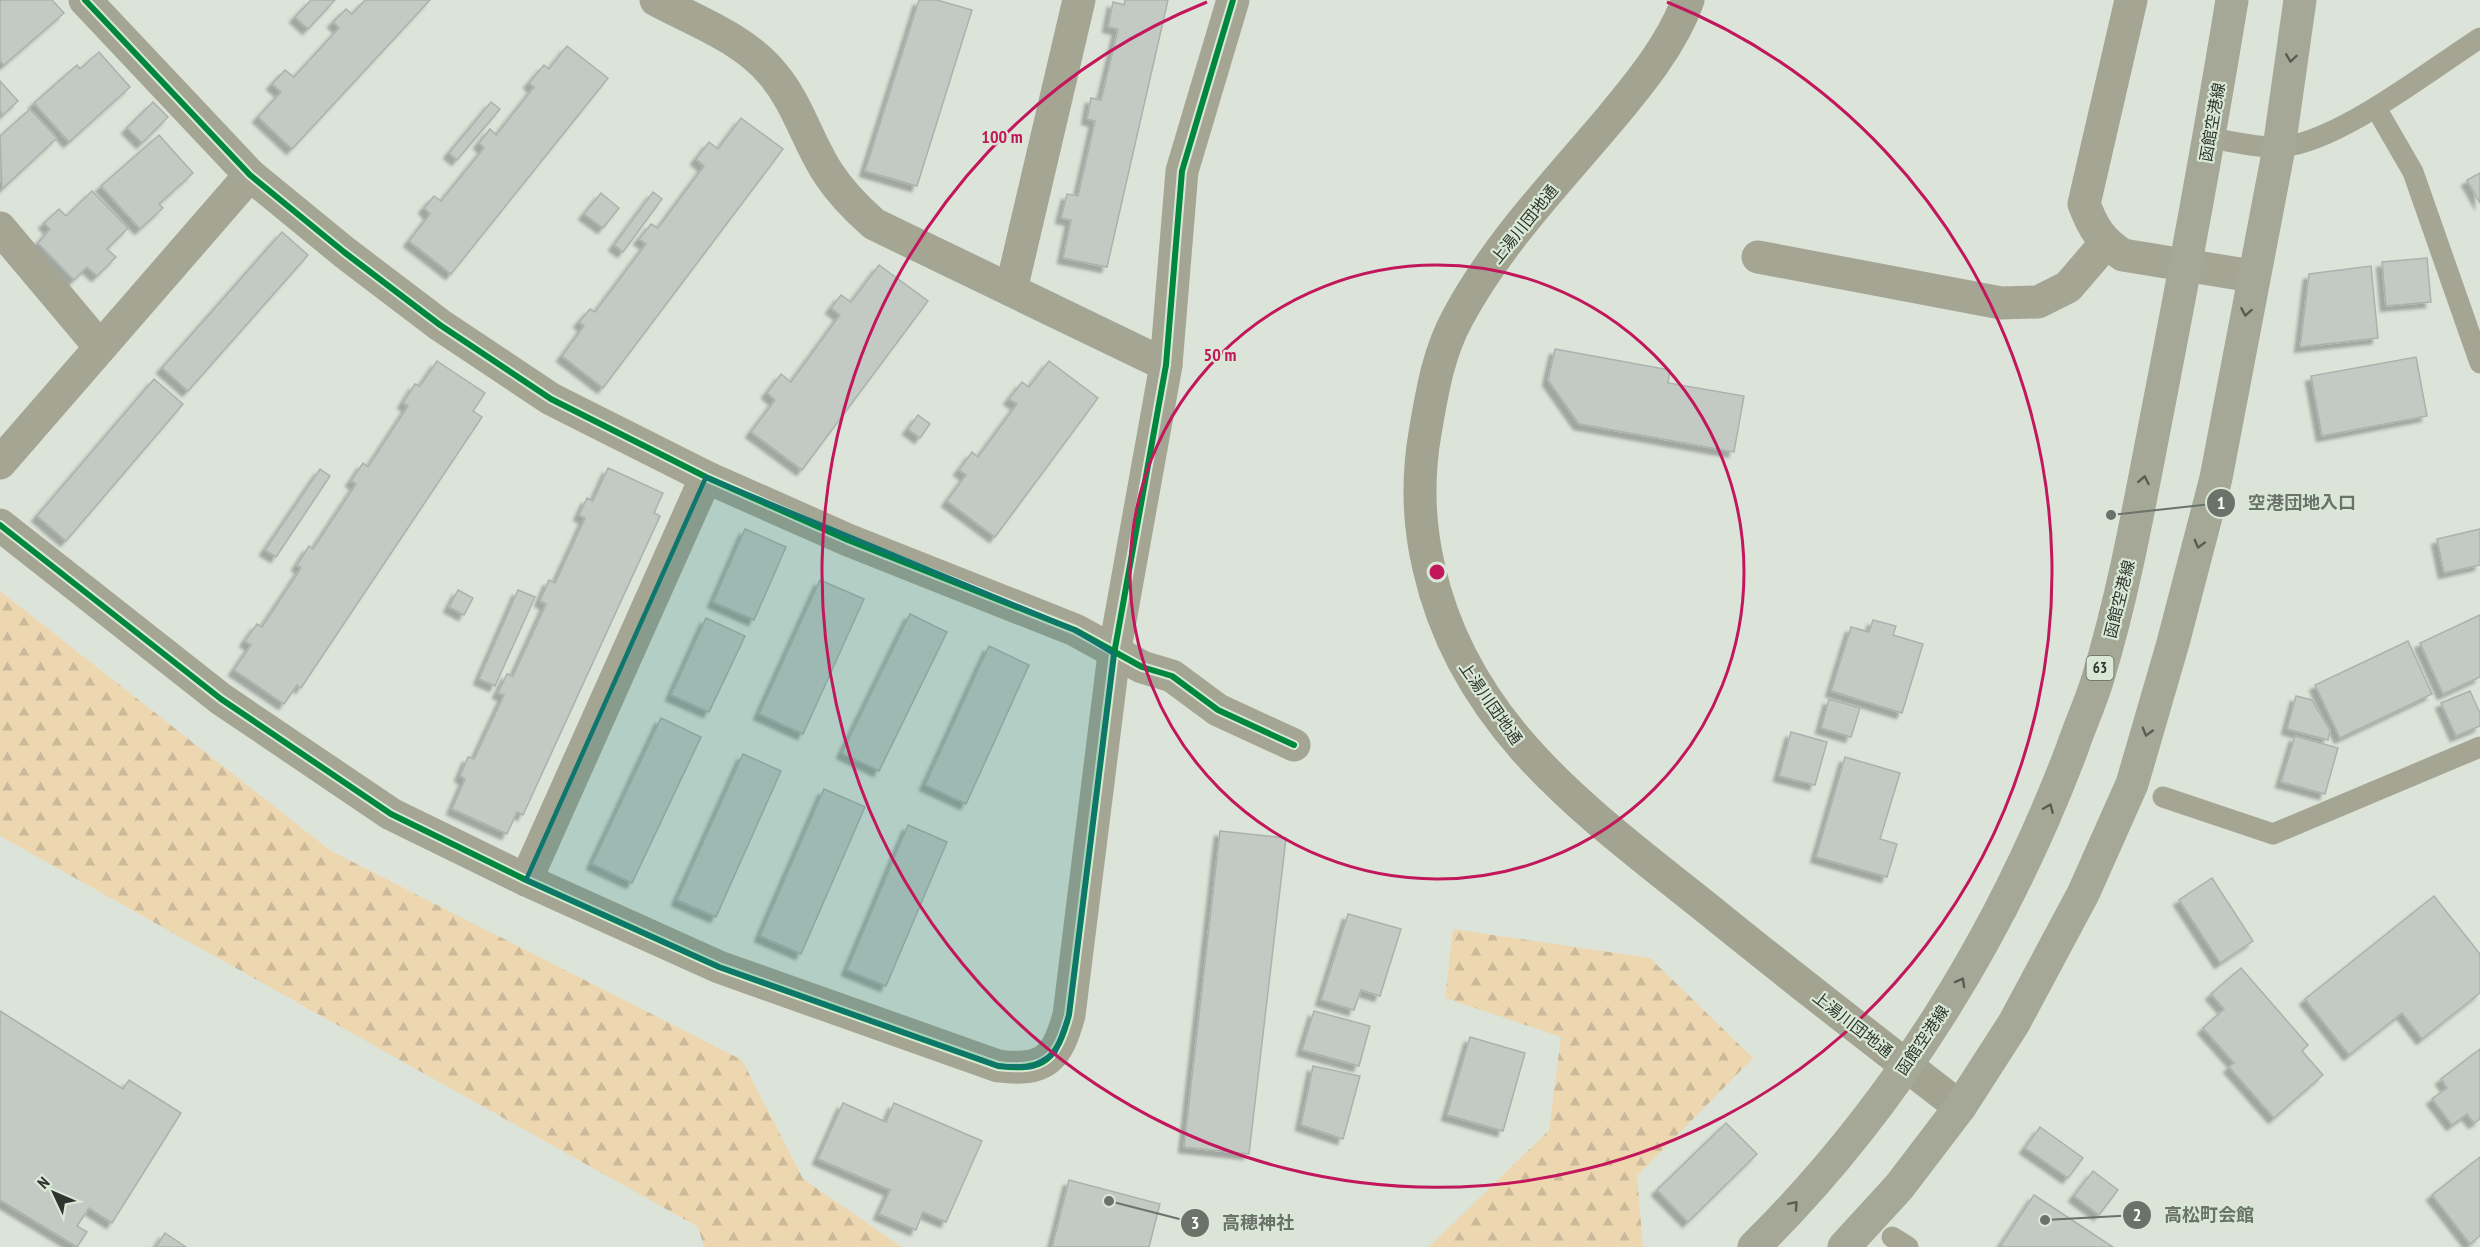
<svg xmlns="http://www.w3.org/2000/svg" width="2480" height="1247" font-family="'PT Sans Narrow','Noto Sans JP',sans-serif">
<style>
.forest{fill:url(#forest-firs)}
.building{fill:#c2cac3;stroke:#aab2ad;stroke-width:1.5;filter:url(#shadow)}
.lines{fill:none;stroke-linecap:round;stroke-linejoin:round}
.lane{stroke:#a5a594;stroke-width:21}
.street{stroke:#a5a594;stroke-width:33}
.secondary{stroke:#a2a390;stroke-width:33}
.primary{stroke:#a5a896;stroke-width:33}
.cycleway-casing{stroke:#d9e8d6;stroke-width:10}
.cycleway{stroke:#00873e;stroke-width:6}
.oneway{stroke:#585d52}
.marked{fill:#0f766e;fill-opacity:0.2;stroke:#0f766e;stroke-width:4.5;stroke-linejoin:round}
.ring{fill:none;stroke:#c2185b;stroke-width:3}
.labels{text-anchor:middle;stroke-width:4.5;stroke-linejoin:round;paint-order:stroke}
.shield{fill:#d9e8d6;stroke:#616a60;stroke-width:1.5}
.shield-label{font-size:15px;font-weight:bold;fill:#2e342d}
.street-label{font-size:16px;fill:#2e342d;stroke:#d9e8d6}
.centre{fill:#c2185b;stroke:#d9e8d6;stroke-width:3}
.ring-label{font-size:18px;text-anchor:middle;font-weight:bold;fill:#c2185b;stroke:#d9e8d6;stroke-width:4.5;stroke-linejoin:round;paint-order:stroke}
.leader{fill:none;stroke:#6b726a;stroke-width:2}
.callout-dot{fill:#6b726a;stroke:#d9e8d6;stroke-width:2}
.mark-label{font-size:18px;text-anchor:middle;font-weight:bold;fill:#fff}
.callout-label{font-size:18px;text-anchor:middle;font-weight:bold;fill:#6b726a;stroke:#d9e8d6;stroke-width:4.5;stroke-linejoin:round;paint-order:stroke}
</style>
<defs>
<pattern id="forest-firs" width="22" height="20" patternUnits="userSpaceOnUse" patternTransform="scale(1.5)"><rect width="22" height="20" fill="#edd7b1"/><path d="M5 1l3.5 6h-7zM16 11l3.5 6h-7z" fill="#ccb999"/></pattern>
<filter id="shadow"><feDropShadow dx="-5.5" dy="5.5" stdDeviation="1.5" flood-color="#0004"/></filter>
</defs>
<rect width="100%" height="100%" fill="#dce4da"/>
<g class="forest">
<path d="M 0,591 L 331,851 L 742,1060 L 803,1179 L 902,1247 L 704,1247 L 698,1227 L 0,836 Z"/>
<path d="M 1453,929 L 1650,958 L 1753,1058 L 1637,1176 L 1643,1247 L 1429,1247 L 1549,1130 L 1561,1037 L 1445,998 Z"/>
</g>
<g class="building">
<path d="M 0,0 L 52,0 L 64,13 L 4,65 L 0,61 Z"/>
<path d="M 311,0 L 335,0 L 308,29 L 295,17 Z"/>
<path d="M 365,0 L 430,0 L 292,149 L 258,117 L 281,92 L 272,84 L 285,70 L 294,77 L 339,28 L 333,22 L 346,9 L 352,14 Z"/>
<path d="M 919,0 L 937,0 L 972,10 L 917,186 L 865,171 Z"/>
<path d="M 1125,0 L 1168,0 L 1107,267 L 1063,258 L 1071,220 L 1061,218 L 1067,194 L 1078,196 L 1095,121 L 1087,119 L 1091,98 L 1101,100 L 1118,29 L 1108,27 L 1113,2 L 1124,5 Z"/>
<path d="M 567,46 L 608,78 L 451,274 L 409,241 L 430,214 L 424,208 L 434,196 L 441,201 L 484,148 L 479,143 L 490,129 L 496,135 L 534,87 L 529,83 L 544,65 L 549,69 Z"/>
<path d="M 99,52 L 130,87 L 69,142 L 34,103 L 77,65 L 80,69 Z"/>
<path d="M 0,81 L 18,101 L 3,115 L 0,111 Z"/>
<path d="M 153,102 L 168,117 L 142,143 L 127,128 Z"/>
<path d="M 491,102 L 500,109 L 457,160 L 449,153 Z"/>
<path d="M 30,109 L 57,138 L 2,189 L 0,136 Z"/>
<path d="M 741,118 L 783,149 L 603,388 L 562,356 L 584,326 L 579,322 L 590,309 L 595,312 L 646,244 L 639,239 L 651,224 L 658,228 L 704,166 L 696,159 L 709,142 L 718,149 Z"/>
<path d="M 159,135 L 193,173 L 159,204 L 163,208 L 140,229 L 101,186 Z"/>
<path d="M 2480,173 L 2480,203 L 2467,180 Z"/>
<path d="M 92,191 L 128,228 L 107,249 L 116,257 L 97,276 L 87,267 L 74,280 L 38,243 L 50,229 L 44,223 L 59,209 L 66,216 Z"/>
<path d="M 653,192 L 662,199 L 623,252 L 614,245 Z"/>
<path d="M 601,193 L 619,208 L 603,228 L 584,214 Z"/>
<path d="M 282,232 L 308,255 L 188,391 L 162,368 Z"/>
<path d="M 2427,258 L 2431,302 L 2386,306 L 2382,262 Z"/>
<path d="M 879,265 L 928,301 L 802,470 L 751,432 L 775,400 L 767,393 L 781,374 L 791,382 L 840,315 L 831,308 L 841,295 L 851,302 Z"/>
<path d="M 2371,266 L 2378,338 L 2300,347 L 2309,274 Z"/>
<path d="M 1555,349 L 1670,370 L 1668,383 L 1744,396 L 1734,452 L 1579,424 L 1548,380 Z"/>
<path d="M 2416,357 L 2427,416 L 2322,436 L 2311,376 Z"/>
<path d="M 437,361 L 485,393 L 473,411 L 482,417 L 301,688 L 297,685 L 284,704 L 234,670 L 251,645 L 245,641 L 257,624 L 262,627 L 301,568 L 297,565 L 309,546 L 313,549 L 356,484 L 351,481 L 363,463 L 368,467 L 408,406 L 403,403 L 415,384 L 420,386 Z"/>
<path d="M 1049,361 L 1098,398 L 995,537 L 947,501 L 966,475 L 959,470 L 972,452 L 978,457 L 1017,404 L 1009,399 L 1022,382 L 1029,387 Z"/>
<path d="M 154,379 L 183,404 L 66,541 L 37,516 Z"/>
<path d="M 918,415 L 930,424 L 920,438 L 908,429 Z"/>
<path d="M 608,468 L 663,493 L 654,513 L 660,516 L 523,815 L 517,812 L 507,834 L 452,809 L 465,779 L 460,776 L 468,757 L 474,759 L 504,695 L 498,693 L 507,674 L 513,676 L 546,604 L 540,601 L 549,580 L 555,583 L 585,518 L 579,515 L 587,498 L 593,501 Z"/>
<path d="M 320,469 L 330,476 L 276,557 L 265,550 Z"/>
<path d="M 745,529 L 786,547 L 754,620 L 713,602 Z"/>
<path d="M 2480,529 L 2480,565 L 2444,573 L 2437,539 Z"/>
<path d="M 820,580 L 864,599 L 803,734 L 759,714 Z"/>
<path d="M 458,590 L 473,598 L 464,615 L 449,607 Z"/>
<path d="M 518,590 L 535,597 L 495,686 L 479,679 Z"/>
<path d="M 910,614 L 947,632 L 879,771 L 842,753 Z"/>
<path d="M 2480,615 L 2480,677 L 2443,694 L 2420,643 Z"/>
<path d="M 706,618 L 745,636 L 709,712 L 671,695 Z"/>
<path d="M 1873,620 L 1896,626 L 1893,635 L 1923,644 L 1902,713 L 1831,691 L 1851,627 L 1869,632 Z"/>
<path d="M 2408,641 L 2432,694 L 2340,738 L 2315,685 Z"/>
<path d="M 989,646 L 1029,665 L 966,804 L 925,785 Z"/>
<path d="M 2470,691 L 2480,713 L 2480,726 L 2456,736 L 2441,703 Z"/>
<path d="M 2296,696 L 2312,700 L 2330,730 L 2328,740 L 2287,729 Z"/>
<path d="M 1829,699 L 1860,708 L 1851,737 L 1821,728 Z"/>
<path d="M 661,718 L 701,737 L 632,883 L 592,864 Z"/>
<path d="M 1791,732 L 1827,742 L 1815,785 L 1779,776 Z"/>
<path d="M 2295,736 L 2338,748 L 2325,794 L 2281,782 Z"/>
<path d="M 743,754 L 781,771 L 716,917 L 677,900 Z"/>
<path d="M 1845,757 L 1900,773 L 1880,839 L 1897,844 L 1887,877 L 1816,857 Z"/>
<path d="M 824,789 L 865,807 L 801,954 L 760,936 Z"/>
<path d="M 908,825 L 947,842 L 886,986 L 847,970 Z"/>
<path d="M 1220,831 L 1286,838 L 1249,1154 L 1184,1147 Z"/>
<path d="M 2212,878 L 2253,941 L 2220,963 L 2179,900 Z"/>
<path d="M 2434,896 L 2480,954 L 2480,993 L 2422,1039 L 2402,1013 L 2349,1055 L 2305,999 Z"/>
<path d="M 1348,914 L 1401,929 L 1380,996 L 1361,990 L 1354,1010 L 1321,1000 Z"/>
<path d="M 2241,968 L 2308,1045 L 2302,1051 L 2323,1075 L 2274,1118 L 2229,1067 L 2234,1063 L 2203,1028 L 2224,1009 L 2211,994 Z"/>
<path d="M 0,1011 L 123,1089 L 129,1080 L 181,1113 L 112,1223 L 89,1208 L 77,1226 L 87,1232 L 77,1247 L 0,1200 Z"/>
<path d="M 1314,1011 L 1370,1026 L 1359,1066 L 1302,1050 Z"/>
<path d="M 1470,1037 L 1525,1053 L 1503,1131 L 1447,1115 Z"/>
<path d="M 2480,1049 L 2480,1119 L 2474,1123 L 2467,1114 L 2452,1125 L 2432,1099 L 2447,1088 L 2441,1079 Z"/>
<path d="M 1313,1066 L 1360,1076 L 1343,1139 L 1301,1125 Z"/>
<path d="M 843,1103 L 886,1122 L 894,1103 L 982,1141 L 946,1222 L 923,1212 L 916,1230 L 879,1214 L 890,1190 L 818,1159 Z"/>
<path d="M 1726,1123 L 1757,1154 L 1688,1222 L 1657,1190 Z"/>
<path d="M 2040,1127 L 2083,1158 L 2068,1178 L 2025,1148 Z"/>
<path d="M 2480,1157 L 2480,1236 L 2470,1244 L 2432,1195 Z"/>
<path d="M 2093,1171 L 2118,1190 L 2099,1215 L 2074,1196 Z"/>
<path d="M 1069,1180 L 1160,1204 L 1149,1247 L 1052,1247 Z"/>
<path d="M 2034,1195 L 2113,1247 L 2004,1247 L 2001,1245 Z"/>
<path d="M 165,1233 L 186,1247 L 156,1247 Z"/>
</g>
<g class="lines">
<g class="lane">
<path d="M 2376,108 L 2413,172 L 2480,363"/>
<path d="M 2209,138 C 2231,141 2256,148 2278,147 C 2334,146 2431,69 2480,38"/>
<path d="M 2163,797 L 2273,834 L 2480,747"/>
<path d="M 1892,1237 L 1908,1247"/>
</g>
<g class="street">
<path d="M 85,0 L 250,175 L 344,252 L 440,325 L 551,399 L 706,477 L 848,540 L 1075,630 L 1142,667 L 1172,676 L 1218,710 L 1294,745"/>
<path d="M 656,0 C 695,21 743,38 772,73 C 798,103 807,141 828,173 C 841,193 857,209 874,224 L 1166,365"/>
<path d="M 2131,0 L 2084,204 C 2093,228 2101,241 2123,255 L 2252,276"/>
<path d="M 0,228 L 100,347"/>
<path d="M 1758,257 L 2001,303 L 2038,302 L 2068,287 L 2105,244"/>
<path d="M 1011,290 L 1079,0"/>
<path d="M 0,463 L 250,175"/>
<path d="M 0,525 L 221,699 L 391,814 L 526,880 L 719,967 L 998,1066 C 1045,1072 1057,1059 1069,1015 L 1114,654 L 1166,365 L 1182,171 L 1233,0"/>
<path d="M 526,880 L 706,477"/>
</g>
<path class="secondary" d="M 1688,0 C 1672,44 1640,83 1610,119 C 1557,182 1497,244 1458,317 C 1438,353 1432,393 1425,433 C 1417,480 1418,522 1429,568 C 1465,729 1591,815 1713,913 C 1794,979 1877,1043 1960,1107"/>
<g class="primary">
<path d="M 1754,1247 C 1895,1108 2002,934 2072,749 C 2080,725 2091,702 2098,678 C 2125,589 2141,496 2159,404 C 2185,270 2210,135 2232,0"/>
<path d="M 1844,1247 L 1899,1187 L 1960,1107 L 2014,1023 L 2083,894 L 2132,784 L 2173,643 L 2216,478 L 2279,148 L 2300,0"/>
</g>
<defs>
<g id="cycleway">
<path d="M 85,0 L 250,175 L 344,252 L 440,325 L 551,399 L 706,477 L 848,540 L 1075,630 L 1142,667 L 1172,676 L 1218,710 L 1294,745"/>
<path d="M 0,525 L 221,699 L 391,814 L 526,880 L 719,967 L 998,1066 C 1045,1072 1057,1059 1069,1015 L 1114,654 L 1166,365 L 1182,171 L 1233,0"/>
</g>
</defs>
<use href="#cycleway" class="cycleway-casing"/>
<use href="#cycleway" class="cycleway"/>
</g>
<defs><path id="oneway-chevron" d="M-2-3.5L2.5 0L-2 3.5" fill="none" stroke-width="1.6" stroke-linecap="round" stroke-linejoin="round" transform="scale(1.5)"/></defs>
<g class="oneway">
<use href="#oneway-chevron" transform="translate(2291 58) rotate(98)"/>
<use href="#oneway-chevron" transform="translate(2246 312) rotate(100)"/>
<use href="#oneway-chevron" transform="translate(2144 480) rotate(-79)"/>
<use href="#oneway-chevron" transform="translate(2199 544) rotate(105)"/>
<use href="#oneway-chevron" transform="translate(2147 732) rotate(106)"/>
<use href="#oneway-chevron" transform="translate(2049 808) rotate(-67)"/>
<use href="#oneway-chevron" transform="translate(1961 982) rotate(-61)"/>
<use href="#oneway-chevron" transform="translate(1794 1205) rotate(-49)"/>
</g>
<path class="marked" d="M 706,477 L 1075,630 L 1114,654 L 1069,1015 L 1055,1053 L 1031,1067 L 998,1066 L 719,967 L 526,880 Z"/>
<g class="ring">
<circle cx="1437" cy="572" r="307"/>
<path d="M1667 2A615 615 0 1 1 1207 2"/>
</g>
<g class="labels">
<rect class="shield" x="2086.5" y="656" width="27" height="24" rx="4.5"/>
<g class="shield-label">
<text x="2100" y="673">63</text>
</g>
<g class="street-label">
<text transform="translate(2212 122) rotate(-80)" y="6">函館空港線</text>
<text transform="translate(1524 224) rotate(-51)" y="6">上湯川団地通</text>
<text transform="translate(2119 599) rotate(-76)" y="6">函館空港線</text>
<text transform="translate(1491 703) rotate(55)" y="6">上湯川団地通</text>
<text transform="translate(1853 1024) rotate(38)" y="6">上湯川団地通</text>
<text transform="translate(1922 1040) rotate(-56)" y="6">函館空港線</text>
</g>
</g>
<circle cx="1437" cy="572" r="9" class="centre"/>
<g class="ring-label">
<text x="1002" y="143">100 m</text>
<text x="1220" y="361">50 m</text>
</g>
<path class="leader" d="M2111 515L2221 503M2045 1220L2137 1215M1109 1201L1195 1223"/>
<g class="callout-dot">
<circle cx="2111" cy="515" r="6"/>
<circle cx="2045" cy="1220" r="6"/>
<circle cx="1109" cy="1201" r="6"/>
<circle cx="2221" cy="503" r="15"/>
<circle cx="2137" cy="1215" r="15"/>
<circle cx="1195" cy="1223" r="15"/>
</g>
<g class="mark-label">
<text x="2221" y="509">1</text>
<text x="2137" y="1221">2</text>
<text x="1195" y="1229">3</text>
</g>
<g class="callout-label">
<text x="2302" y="509">空港団地入口</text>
<text x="2209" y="1221">高松町会館</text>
<text x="1258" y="1229">高穂神社</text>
</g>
<g transform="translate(54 1193) rotate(314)" stroke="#d9e8d6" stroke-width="4.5" paint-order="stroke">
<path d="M0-4.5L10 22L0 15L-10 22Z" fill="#2e342d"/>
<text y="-9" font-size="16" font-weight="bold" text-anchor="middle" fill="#2e342d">N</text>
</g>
</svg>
